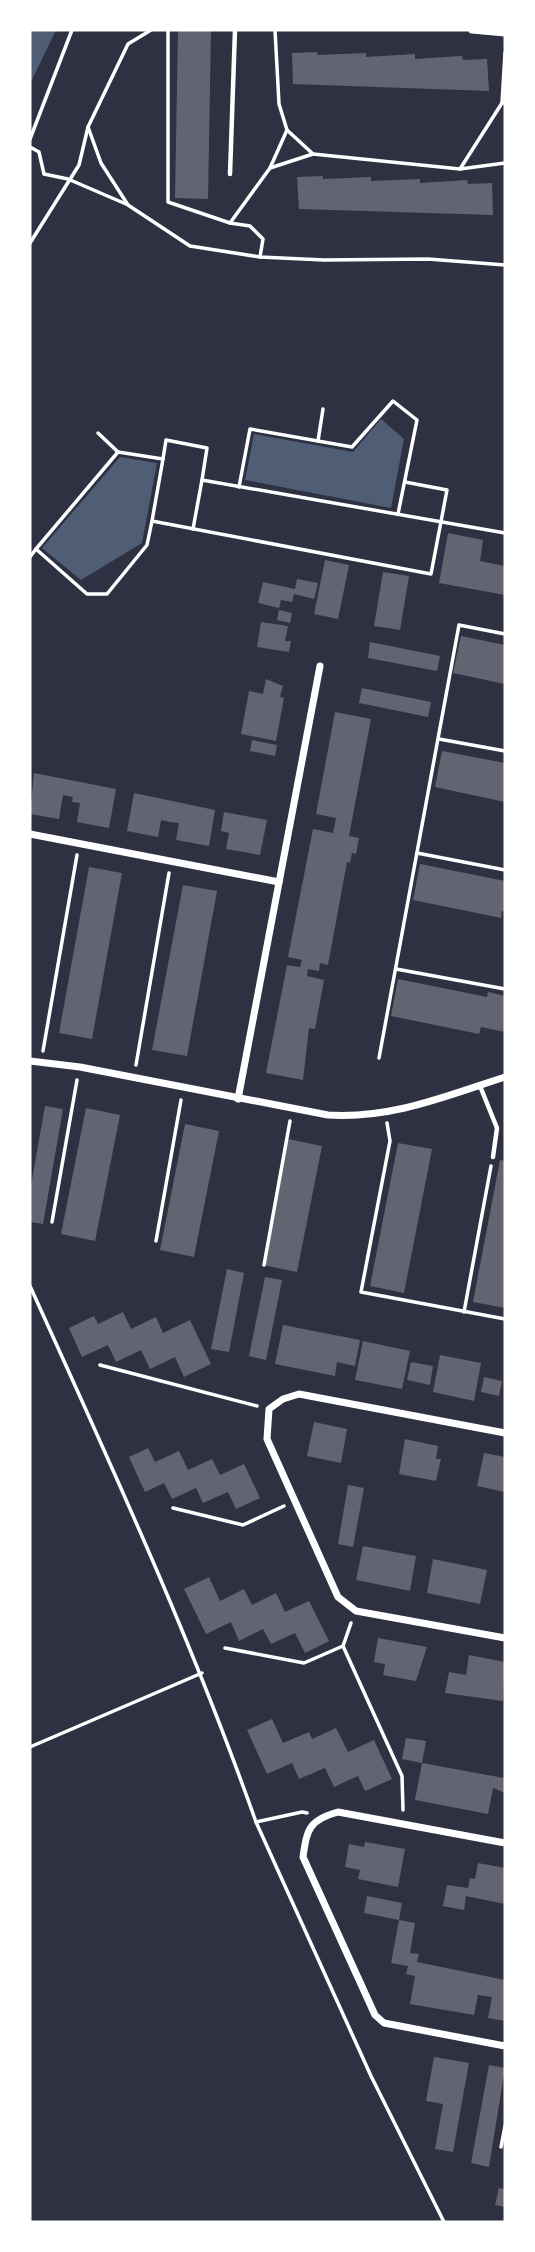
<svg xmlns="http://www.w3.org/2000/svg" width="535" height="2252" font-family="'Titillium Web',sans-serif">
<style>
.water{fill:#4f5d75}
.building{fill:#626471}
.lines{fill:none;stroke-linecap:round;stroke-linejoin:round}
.path{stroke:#fff;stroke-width:3.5}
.service{stroke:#fff;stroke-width:4.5}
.minor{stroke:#fff;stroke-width:7}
</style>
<rect width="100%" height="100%" fill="#2d3142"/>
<g class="water">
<path d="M 30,30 L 56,30 L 30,84 Z"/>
<path d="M 381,419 L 404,439 L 391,508 L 245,480 L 254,434 L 353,452 Z"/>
<path d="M 120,457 L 157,463 L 142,543 L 81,580 L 42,548 Z"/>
</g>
<g class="building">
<path d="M 178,30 L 211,30 L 208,199 L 175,198 Z"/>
<path d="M 317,52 L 318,55 L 366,53 L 366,57 L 415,54 L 415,59 L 462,56 L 463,60 L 487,59 L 489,91 L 293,84 L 292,53 Z"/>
<path d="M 323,176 L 323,179 L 371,177 L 371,181 L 420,179 L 420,183 L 467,180 L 468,184 L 492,183 L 493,215 L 299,209 L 297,177 Z"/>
<path d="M 448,533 L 483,540 L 480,561 L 505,566 L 505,595 L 439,583 Z"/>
<path d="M 325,560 L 349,565 L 338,619 L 314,614 Z"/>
<path d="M 383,572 L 409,576 L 400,630 L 374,626 Z"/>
<path d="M 297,579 L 318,583 L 314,599 L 294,594 L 292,602 L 281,600 L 279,608 L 258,603 L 263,582 L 295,589 Z"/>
<path d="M 279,610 L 292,613 L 290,623 L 277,620 Z"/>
<path d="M 261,622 L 288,626 L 285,641 L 291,641 L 289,652 L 257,647 Z"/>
<path d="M 461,636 L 505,645 L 505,684 L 453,673 Z"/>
<path d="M 370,642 L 440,656 L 437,671 L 368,658 Z"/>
<path d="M 266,679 L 283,686 L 280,697 L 284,698 L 276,741 L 241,734 L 249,691 L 263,694 Z"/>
<path d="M 362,688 L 431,702 L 428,717 L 359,703 Z"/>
<path d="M 335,712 L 371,719 L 349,836 L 359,838 L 356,854 L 352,853 L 350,863 L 347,862 L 328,965 L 320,963 L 319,971 L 308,969 L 307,976 L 324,980 L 315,1029 L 309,1028 L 303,1080 L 266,1073 L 287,965 L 300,967 L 302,960 L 288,957 L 313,829 L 333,833 L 336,818 L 316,814 Z"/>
<path d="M 252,740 L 277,745 L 275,756 L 250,751 Z"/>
<path d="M 442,751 L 505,763 L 505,802 L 435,787 Z"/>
<path d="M 34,773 L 116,789 L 109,828 L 77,822 L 80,803 L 72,802 L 73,797 L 63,795 L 59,819 L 30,814 Z"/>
<path d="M 134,793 L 215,810 L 209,846 L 176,840 L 179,823 L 170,822 L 161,820 L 158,837 L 127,831 Z"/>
<path d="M 224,812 L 267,820 L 260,855 L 226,849 L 229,833 L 221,831 Z"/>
<path d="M 420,864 L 505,881 L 505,912 L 502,911 L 501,918 L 413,900 Z"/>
<path d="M 89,867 L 122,873 L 92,1039 L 59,1033 Z"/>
<path d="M 183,885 L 217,891 L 187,1056 L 152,1050 Z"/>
<path d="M 398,979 L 487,997 L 488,992 L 505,996 L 505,1032 L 481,1027 L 479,1034 L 391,1016 Z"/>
<path d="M 45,1106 L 63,1109 L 43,1224 L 30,1222 L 30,1191 Z"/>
<path d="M 86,1108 L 120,1115 L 95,1241 L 61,1234 Z"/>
<path d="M 185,1124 L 219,1131 L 194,1257 L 160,1250 Z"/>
<path d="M 288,1139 L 322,1146 L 297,1272 L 263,1265 Z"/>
<path d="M 398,1143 L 432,1149 L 404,1293 L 370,1286 Z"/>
<path d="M 500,1160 L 505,1161 L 505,1308 L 473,1302 Z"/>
<path d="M 227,1269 L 244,1273 L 229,1352 L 211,1349 Z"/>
<path d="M 265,1277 L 282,1280 L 266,1360 L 249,1356 Z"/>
<path d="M 123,1312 L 131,1329 L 156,1317 L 163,1333 L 190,1320 L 211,1364 L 184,1377 L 175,1357 L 150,1369 L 141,1350 L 116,1362 L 108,1345 L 82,1357 L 69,1328 L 94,1316 L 98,1324 Z"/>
<path d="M 283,1325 L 360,1340 L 355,1366 L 337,1362 L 335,1376 L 275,1364 Z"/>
<path d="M 363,1341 L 410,1351 L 402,1389 L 355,1380 Z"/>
<path d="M 440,1355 L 481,1363 L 474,1401 L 433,1392 Z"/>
<path d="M 411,1362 L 433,1366 L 430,1385 L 407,1380 Z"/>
<path d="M 484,1377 L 502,1381 L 499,1396 L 481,1392 Z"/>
<path d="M 314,1422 L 347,1429 L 341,1463 L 307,1456 Z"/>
<path d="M 405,1439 L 438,1446 L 436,1459 L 441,1459 L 436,1481 L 399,1474 Z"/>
<path d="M 148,1448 L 155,1462 L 179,1451 L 188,1470 L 212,1459 L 220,1475 L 244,1464 L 260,1498 L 236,1509 L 228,1492 L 203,1503 L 196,1488 L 172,1499 L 164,1483 L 145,1492 L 129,1457 Z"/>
<path d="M 484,1453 L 505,1457 L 505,1492 L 477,1486 Z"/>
<path d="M 348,1485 L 364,1488 L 353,1547 L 338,1544 Z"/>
<path d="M 363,1546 L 416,1556 L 410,1591 L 356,1580 Z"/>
<path d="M 433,1559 L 487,1570 L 480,1604 L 427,1593 Z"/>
<path d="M 209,1577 L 220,1601 L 244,1589 L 252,1605 L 276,1593 L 285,1612 L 309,1601 L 329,1641 L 305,1653 L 295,1633 L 271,1644 L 263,1629 L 239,1641 L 231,1622 L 206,1634 L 184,1589 Z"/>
<path d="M 378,1638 L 427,1647 L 416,1681 L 383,1675 L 385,1664 L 374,1662 Z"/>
<path d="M 469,1655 L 505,1662 L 503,1701 L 445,1693 L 449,1672 L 466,1675 Z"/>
<path d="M 272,1719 L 283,1743 L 309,1732 L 312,1739 L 336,1728 L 348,1752 L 374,1740 L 392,1779 L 365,1791 L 358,1776 L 334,1787 L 325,1768 L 299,1779 L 292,1763 L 267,1774 L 247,1730 Z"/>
<path d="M 406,1738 L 426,1741 L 422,1763 L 402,1759 Z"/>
<path d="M 422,1763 L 504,1778 L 505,1793 L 493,1788 L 488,1814 L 415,1800 Z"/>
<path d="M 365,1842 L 405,1849 L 398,1887 L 358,1879 L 360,1870 L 345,1867 L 349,1844 L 364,1847 Z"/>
<path d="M 478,1863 L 505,1868 L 505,1904 L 466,1896 L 464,1910 L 443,1906 L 447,1885 L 468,1888 L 470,1878 L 475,1879 Z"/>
<path d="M 367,1896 L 402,1903 L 399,1920 L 364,1913 Z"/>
<path d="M 399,1920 L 415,1923 L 410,1953 L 419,1954 L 417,1962 L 505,1980 L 505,2021 L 488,2018 L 492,1997 L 478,1995 L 474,2015 L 410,2004 L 415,1976 L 406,1974 L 408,1966 L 391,1963 Z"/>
<path d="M 434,2057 L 469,2063 L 453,2152 L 435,2149 L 443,2104 L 426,2101 Z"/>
<path d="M 489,2065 L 505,2068 L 489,2167 L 471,2163 Z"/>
<path d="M 499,2188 L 505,2189 L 505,2207 L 495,2205 Z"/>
</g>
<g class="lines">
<g class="path">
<path d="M 168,30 L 168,202 L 230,223 L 270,168 L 287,130 L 279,104 L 275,30"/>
<path d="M 502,103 L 505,53"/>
<path d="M 88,127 L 101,163 L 128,205 L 190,246 L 260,257 L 324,260 L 428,259 L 505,265"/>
<path d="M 287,130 L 313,154"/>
<path d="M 30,139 L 72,30"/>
<path d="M 30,147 L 39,152 L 44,174 L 68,179 L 126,204"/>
<path d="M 270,168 L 313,154 L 460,169 L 502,103 L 505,103"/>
<path d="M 460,169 L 505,163"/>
<path d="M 230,223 L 250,226 L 263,239 L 260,257"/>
<path d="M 30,243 L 79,165 L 88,127 L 128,44 L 151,30"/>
<path d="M 98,433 L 118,452"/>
<path d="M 318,441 L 323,409"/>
<path d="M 163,459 L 166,440 L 207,448 L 202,480"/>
<path d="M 239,487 L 250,429 L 352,447 L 393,401 L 417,420 L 398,514"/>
<path d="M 152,521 L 163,459 L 118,452 L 36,549 L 87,594 L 107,594 L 147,545 L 152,521 L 431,574 L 447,490 L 405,482"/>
<path d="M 193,529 L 202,480 L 505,533"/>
<path d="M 30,557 L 36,549"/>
<path d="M 439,739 L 505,751"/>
<path d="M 417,853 L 505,870"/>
<path d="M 396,969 L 505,989"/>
<path d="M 43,1051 L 77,855"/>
<path d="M 379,1058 L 459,625 L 505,634"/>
<path d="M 136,1065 L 169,873"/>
<path d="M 387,1123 L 390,1141 L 361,1292 L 505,1319"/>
<path d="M 52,1222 L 77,1080"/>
<path d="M 156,1241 L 181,1100"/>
<path d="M 264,1265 L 290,1121"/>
<path d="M 30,1286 C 110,1463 191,1638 256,1822 L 302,1812 L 307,1813"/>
<path d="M 464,1312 L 491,1166"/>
<path d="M 100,1365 L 257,1406"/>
<path d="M 173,1508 L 243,1525 L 284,1506"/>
<path d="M 343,1646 L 402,1776 L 403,1810"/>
<path d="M 225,1648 L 304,1663 L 343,1646 L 351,1623"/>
<path d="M 30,1747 L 202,1673"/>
<path d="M 256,1822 L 371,2076 L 444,2222"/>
<path d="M 501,2147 L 505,2126"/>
</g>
<g class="service">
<path d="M 230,174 L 235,30"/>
<path d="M 480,1086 L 497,1128 L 493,1157"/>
</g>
<g class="minor">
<path d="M 472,30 L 505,33"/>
<path d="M 30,834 L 279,882"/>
<path d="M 30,1061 L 80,1067 L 328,1115 C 392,1119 446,1096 505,1077"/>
<path d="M 238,1099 L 320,666"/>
<path d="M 505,1433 L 299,1394 L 283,1399 L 269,1409 L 267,1439 L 338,1597 L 356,1611 L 505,1638"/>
<path d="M 505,1843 L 338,1812 C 309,1820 307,1829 303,1857 L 375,2015 L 384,2023 L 505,2046"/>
</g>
</g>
<rect width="535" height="2252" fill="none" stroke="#ffffff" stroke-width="63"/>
</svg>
